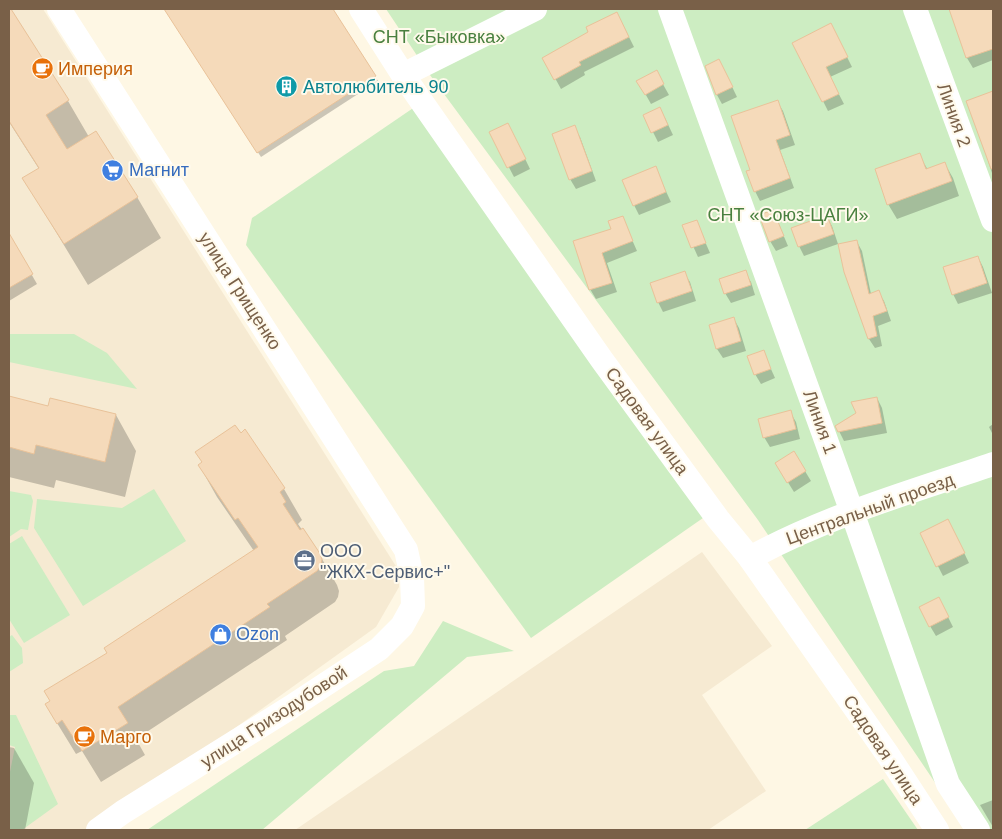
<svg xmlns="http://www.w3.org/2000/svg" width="1002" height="839" font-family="Helvetica,sans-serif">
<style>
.residential{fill:#f6ead2}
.green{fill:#cdedc2}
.shadow{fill:#0003}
.building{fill:#f5daba;stroke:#e9c299}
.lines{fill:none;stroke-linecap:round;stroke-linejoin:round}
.minor{stroke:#fff;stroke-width:24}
.labels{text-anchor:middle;stroke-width:4;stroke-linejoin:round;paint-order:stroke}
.park-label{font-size:18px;fill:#49803f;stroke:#fffaec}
.food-label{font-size:18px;fill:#c56008;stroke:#fffaec;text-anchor:start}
.culture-label{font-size:18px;fill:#0d838f;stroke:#fffaec;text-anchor:start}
.street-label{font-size:18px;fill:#796048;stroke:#fffaec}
.shop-label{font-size:18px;fill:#366cbe;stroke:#fffaec;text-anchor:start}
.service-label{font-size:18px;fill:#4e5e75;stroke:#fffaec;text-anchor:start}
</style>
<rect width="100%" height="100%" fill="#fef7e4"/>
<g class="residential">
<path d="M 9,9 L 43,9 L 399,571 L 399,587 L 376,627 L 93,830 L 9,830 Z"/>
<path d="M 702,552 L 772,646 L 702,695 L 766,791 L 708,830 L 295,830 Z"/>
</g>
<g class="green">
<path d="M 386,9 L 993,9 L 993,830 L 967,830 L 758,520 L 430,75 Z"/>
<path d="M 422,102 L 713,511 L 531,638 L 246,245 L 252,218 Z"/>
<path d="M 9,334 L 74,334 L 107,353 L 137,389 L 9,362 Z"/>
<path d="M 154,489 L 186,541 L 83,606 L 34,528 L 37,499 L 122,508 Z"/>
<path d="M 9,491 L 31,495 L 33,501 L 28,530 L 21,529 L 9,537 Z"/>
<path d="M 22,536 L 70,615 L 24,643 L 9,619 L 9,544 Z"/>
<path d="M 443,621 L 514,651 L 467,657 L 262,830 L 147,830 L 384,671 L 414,666 Z"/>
<path d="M 12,635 L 22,648 L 23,663 L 9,672 L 9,637 Z"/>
<path d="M 9,715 L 16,715 L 58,804 L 22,830 L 9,830 L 9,777 L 15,747 L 9,745 Z"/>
<path d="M 883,779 L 918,830 L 805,830 Z"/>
</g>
<g class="shadow">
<path d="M 9,9 L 68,101 L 89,137 L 137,197 L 161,238 L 88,285 L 24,179 L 39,169 L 9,122 Z"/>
<path d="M 165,9 L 331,9 L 378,81 L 261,157 Z"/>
<path d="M 993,22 L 993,60 L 973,68 L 967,58 L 959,33 Z"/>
<path d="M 622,23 L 634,47 L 584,72 L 585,75 L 561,89 L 544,58 Z"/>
<path d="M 836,35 L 852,67 L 830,77 L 844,104 L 828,111 L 794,43 Z"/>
<path d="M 707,67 L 724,70 L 737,97 L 722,104 L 717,95 Z"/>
<path d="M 656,72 L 669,95 L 651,104 L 638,81 Z"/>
<path d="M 993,92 L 993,176 L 988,161 L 990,160 L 968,102 Z"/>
<path d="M 777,101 L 783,111 L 795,145 L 780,150 L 794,188 L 760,201 L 755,191 Z"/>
<path d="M 665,118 L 673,135 L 658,142 L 653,132 Z"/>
<path d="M 574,127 L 580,137 L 596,181 L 576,189 L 570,179 Z"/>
<path d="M 491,133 L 513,134 L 530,169 L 514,177 Z"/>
<path d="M 919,155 L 928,170 L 945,164 L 953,178 L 959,196 L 897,219 L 888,204 Z"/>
<path d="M 655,168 L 671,202 L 639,215 L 634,205 Z"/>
<path d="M 773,211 L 788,246 L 776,251 L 770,241 Z"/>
<path d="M 622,217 L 637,251 L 607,263 L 617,292 L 596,299 L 590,289 L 575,242 L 613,230 Z"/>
<path d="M 827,217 L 832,226 L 838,244 L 804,256 L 799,246 Z"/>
<path d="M 696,221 L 710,253 L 698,257 L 684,226 Z"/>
<path d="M 9,235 L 37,284 L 9,301 Z"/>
<path d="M 857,242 L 862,251 L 871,294 L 878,292 L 884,301 L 891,321 L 878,326 L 882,346 L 875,348 L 869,339 Z"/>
<path d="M 978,257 L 983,267 L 992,293 L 958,304 L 953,294 Z"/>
<path d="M 745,272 L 751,282 L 755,295 L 731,303 L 725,293 Z"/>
<path d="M 684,273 L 690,282 L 696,301 L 663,312 L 658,302 Z"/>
<path d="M 734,319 L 739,328 L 746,351 L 723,358 L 717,349 Z"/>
<path d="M 763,351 L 775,378 L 761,384 L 755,374 Z"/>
<path d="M 9,398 L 49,407 L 116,415 L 136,451 L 125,497 L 56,480 L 54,488 L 9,477 Z"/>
<path d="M 877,398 L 882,408 L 887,433 L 844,441 L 839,431 Z"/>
<path d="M 790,412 L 796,422 L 800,439 L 770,447 L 764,437 Z"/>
<path d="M 993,424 L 993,435 L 989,427 Z"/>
<path d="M 245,431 L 284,489 L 302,520 L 298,524 L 318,552 L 337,585 L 339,591 L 338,597 L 335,602 L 285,636 L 287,640 L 136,739 L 145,755 L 101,782 L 82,751 L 76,754 L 46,705 L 108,653 L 254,551 L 217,497 L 199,465 Z"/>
<path d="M 794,453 L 811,481 L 794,492 L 776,463 Z"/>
<path d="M 953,530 L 969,563 L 943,576 L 921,533 Z"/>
<path d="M 944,609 L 953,627 L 936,636 L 930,626 Z"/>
<path d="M 9,747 L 14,748 L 34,783 L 25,830 L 9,830 Z"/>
<path d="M 993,800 L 993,827 L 980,805 Z"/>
</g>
<g class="building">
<path d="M 9,9 L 11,9 L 69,100 L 46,115 L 67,149 L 96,131 L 138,197 L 64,244 L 22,178 L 39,168 L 9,121 Z"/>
<path d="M 164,9 L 333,9 L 376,76 L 257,153 Z"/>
<path d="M 949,9 L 993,9 L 993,49 L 966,58 Z"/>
<path d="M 617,12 L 629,37 L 579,62 L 581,65 L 554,80 L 542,58 L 588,32 L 586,27 Z"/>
<path d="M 831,23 L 848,57 L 826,67 L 839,94 L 822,102 L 792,43 Z"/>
<path d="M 719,59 L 733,87 L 716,95 L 705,66 Z"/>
<path d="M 657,70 L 664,84 L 645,95 L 636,81 Z"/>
<path d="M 993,91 L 993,169 L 991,169 L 966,101 Z"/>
<path d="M 778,100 L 790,135 L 776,140 L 790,178 L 754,192 L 746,171 L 750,170 L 731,116 Z"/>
<path d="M 660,107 L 668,125 L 651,133 L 643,115 Z"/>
<path d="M 508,123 L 526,159 L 507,168 L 489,132 Z"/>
<path d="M 575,125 L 592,171 L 569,180 L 552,134 Z"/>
<path d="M 920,153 L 926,169 L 945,162 L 952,181 L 887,205 L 875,169 Z"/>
<path d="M 656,166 L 666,192 L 633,206 L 622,180 Z"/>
<path d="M 773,210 L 784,236 L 769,242 L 759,215 Z"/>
<path d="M 827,215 L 834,234 L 798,247 L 791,228 Z"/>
<path d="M 623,216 L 633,241 L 602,253 L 612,283 L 589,290 L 573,241 L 611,229 L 608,221 Z"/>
<path d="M 697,220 L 706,243 L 691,248 L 682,225 Z"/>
<path d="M 9,233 L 33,274 L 9,288 Z"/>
<path d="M 857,240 L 869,294 L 879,290 L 887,311 L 873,316 L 877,336 L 868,339 L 844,272 L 838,244 Z"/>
<path d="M 978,256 L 987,283 L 952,295 L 943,267 Z"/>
<path d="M 746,270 L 751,285 L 724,294 L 719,279 Z"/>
<path d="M 685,271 L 692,291 L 657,303 L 650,283 Z"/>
<path d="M 734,317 L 741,341 L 716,349 L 709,325 Z"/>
<path d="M 764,350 L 771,369 L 754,375 L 747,356 Z"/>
<path d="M 9,396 L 48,406 L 50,398 L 116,414 L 105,462 L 36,445 L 34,454 L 9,447 Z"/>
<path d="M 877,397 L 882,423 L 838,432 L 835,426 L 856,413 L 851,402 Z"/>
<path d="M 791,410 L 796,429 L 763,438 L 758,419 Z"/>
<path d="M 235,425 L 241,433 L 245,429 L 285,488 L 280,492 L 286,502 L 283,504 L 300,530 L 303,528 L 319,552 L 322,559 L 321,565 L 317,571 L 267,604 L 270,607 L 118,707 L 128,723 L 82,751 L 62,720 L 57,724 L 45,704 L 50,701 L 44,691 L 107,653 L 104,648 L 258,547 L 238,518 L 235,520 L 198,465 L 202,462 L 195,452 Z"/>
<path d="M 794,451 L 806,471 L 787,483 L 775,463 Z"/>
<path d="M 948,519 L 965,553 L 936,567 L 920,533 Z"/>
<path d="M 939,597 L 949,617 L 929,627 L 919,607 Z"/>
</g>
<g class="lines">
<g class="minor">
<path d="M 59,9 L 406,550 L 412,577 L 413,606 L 402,626 L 379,649 L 291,707 L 123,812 L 98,830"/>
<path d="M 361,9 L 403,75 L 602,360 L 718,519 L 750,558 L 888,755 L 937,830"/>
<path d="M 670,9 L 852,512 L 948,784 L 978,830"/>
<path d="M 915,9 L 993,220"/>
<path d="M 403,75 L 535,9"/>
<path d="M 750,558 C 826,516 911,492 993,464"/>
</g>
</g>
<defs>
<symbol id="cafe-disc" viewBox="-11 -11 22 22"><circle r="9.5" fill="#e8710a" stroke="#fffaec"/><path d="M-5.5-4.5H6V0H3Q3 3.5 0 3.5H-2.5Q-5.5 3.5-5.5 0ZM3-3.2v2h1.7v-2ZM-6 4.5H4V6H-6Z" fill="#fff"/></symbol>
<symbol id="building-disc" viewBox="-11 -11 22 22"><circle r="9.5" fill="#0f9aa8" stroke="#fffaec"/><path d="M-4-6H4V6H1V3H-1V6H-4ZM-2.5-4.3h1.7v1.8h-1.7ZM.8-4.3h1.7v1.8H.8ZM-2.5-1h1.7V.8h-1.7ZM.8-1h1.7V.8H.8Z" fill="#fff"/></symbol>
<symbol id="supermarket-disc" viewBox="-11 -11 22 22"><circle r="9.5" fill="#3f7fe0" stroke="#fffaec"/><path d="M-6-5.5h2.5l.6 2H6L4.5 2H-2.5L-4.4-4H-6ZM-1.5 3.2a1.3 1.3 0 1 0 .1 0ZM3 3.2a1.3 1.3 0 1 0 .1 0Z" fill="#fff"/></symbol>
<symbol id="office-disc" viewBox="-11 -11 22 22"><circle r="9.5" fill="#5c6f8a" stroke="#fffaec"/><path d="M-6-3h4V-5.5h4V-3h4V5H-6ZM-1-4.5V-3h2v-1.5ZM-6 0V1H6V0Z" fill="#fff"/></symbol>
<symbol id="shop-disc" viewBox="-11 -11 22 22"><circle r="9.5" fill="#3f7fe0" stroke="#fffaec"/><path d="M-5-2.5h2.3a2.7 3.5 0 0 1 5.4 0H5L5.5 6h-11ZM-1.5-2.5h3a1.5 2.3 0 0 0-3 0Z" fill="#fff"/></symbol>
</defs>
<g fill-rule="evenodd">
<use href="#cafe-disc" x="30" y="56" width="25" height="25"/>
<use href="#building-disc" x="274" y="74" width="25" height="25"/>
<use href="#supermarket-disc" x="100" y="158" width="25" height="25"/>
<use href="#office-disc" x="292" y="548" width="25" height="25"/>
<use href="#shop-disc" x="208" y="622" width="25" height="25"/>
<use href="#cafe-disc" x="72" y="724" width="25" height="25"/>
</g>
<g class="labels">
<g class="park-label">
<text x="439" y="43">СНТ «Быковка»</text>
<text x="788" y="221">СНТ «Союз-ЦАГИ»</text>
</g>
<g class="food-label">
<text x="58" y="75">Империя</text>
<text x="100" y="743">Марго</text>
</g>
<g class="culture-label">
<text x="303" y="93">Автолюбитель 90</text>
</g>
<g class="street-label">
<text transform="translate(954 115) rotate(70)" y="6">Линия 2</text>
<text transform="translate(240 291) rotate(57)" y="6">улица Грищенко</text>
<text transform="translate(647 421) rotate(54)" y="6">Садовая улица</text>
<text transform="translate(820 422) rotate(70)" y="6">Линия 1</text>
<text transform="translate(870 509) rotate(-20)" y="6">Центральный проезд</text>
<text transform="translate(274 717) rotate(-33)" y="6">улица Гризодубовой</text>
<text transform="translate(883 750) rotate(56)" y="6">Садовая улица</text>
</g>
<g class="shop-label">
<text x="129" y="176">Магнит</text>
<text x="236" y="640">Ozon</text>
</g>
<g class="service-label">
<text x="320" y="557">ООО<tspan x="320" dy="21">"ЖКХ-Сервис+"</tspan></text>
</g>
</g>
<rect width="1002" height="839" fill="none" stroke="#796048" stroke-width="20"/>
</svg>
